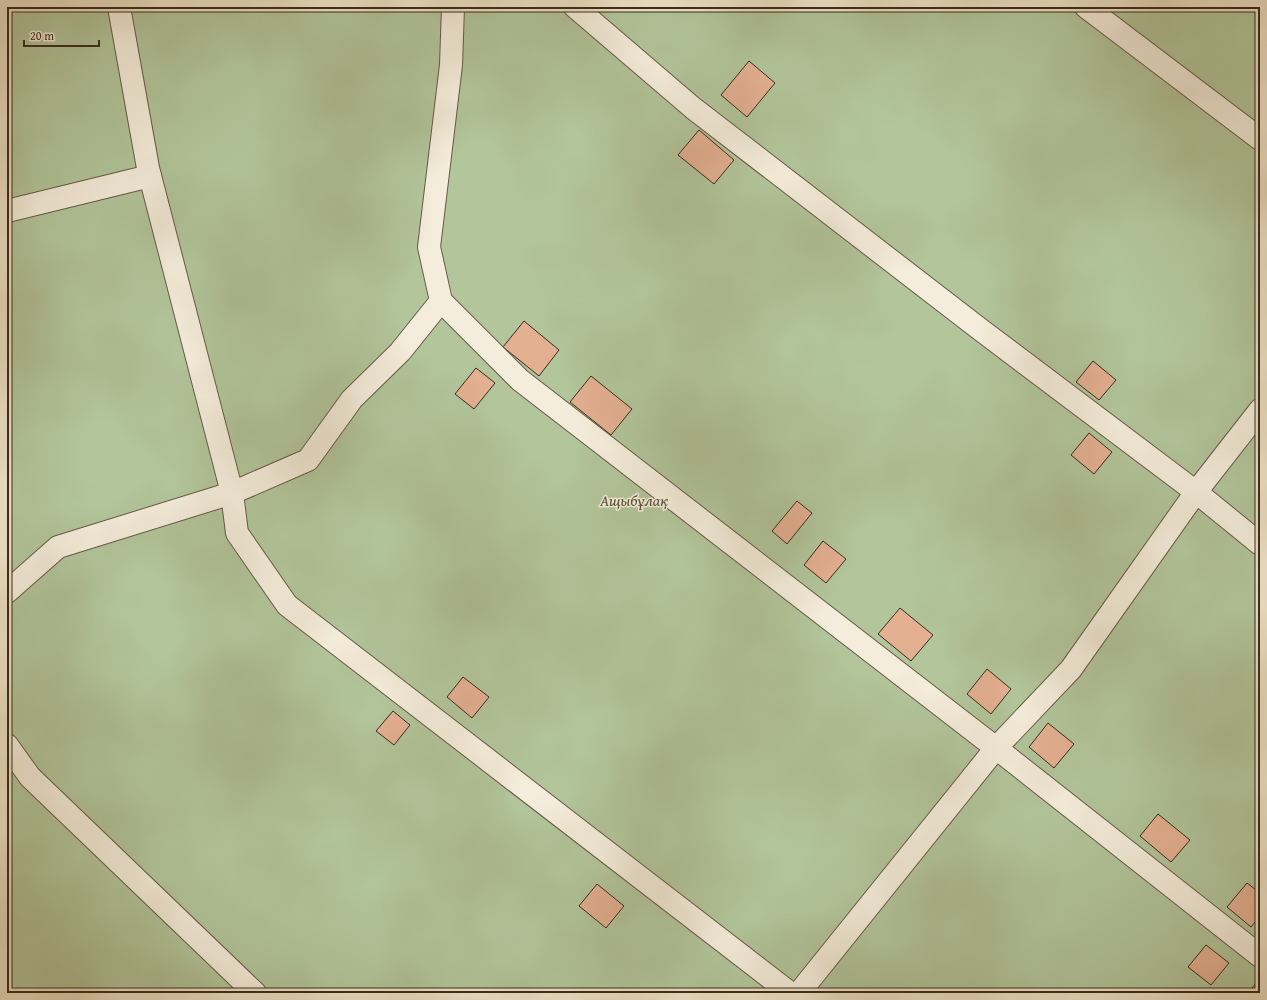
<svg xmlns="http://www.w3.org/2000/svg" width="1267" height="1000" font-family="'Gentium Book Plus',serif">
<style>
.green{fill:#b2c59b;stroke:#76785c}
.building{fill:#e3b092;stroke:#392c1c}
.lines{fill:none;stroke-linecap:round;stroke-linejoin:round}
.minor-casing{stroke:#665a47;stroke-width:24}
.minor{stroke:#f4eddb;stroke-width:22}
.labels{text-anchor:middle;stroke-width:3;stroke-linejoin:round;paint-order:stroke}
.park-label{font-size:16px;font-style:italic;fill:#57523c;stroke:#f4eddb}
</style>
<rect width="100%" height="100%" fill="#eee3c7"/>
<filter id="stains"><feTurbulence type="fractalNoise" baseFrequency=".005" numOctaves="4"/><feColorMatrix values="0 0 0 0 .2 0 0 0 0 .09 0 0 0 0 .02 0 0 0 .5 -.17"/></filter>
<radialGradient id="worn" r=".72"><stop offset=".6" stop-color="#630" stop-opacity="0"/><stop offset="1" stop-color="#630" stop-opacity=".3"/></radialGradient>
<rect class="green" x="7" y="7" width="1253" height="986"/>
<g class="building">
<path d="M 749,61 L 775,83 L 747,117 L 721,95 Z"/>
<path d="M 699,130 L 734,160 L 714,184 L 678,155 Z"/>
<path d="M 524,321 L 559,350 L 539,376 L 503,347 Z"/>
<path d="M 1093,361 L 1116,380 L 1099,400 L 1076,382 Z"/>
<path d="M 476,368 L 495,383 L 474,409 L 455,394 Z"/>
<path d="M 591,376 L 632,409 L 611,435 L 570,402 Z"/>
<path d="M 1089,433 L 1112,452 L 1094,474 L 1071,455 Z"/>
<path d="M 797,501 L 812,513 L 787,544 L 772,531 Z"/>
<path d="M 823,541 L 846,559 L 826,583 L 804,565 Z"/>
<path d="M 900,608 L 933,635 L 911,661 L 878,634 Z"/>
<path d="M 987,669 L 1011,689 L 991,714 L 967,694 Z"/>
<path d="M 463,677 L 489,697 L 472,718 L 447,697 Z"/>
<path d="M 393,711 L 410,725 L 394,745 L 376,731 Z"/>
<path d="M 1048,723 L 1074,744 L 1054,768 L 1029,747 Z"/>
<path d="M 1158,814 L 1190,840 L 1171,862 L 1140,836 Z"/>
<path d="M 1247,883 L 1260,893 L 1260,916 L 1251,927 L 1227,907 Z"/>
<path d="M 597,884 L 624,906 L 606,928 L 579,906 Z"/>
<path d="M 1206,945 L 1229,963 L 1211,985 L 1188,967 Z"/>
<path d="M 1257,982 L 1260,984 L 1260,993 L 1248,993 Z"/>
</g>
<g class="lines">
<defs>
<g id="minor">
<path d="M 119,7 L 148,168 L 232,493 L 237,533 L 287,605 L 790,993"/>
<path d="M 453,7 L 451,65 L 429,247 L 441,301 L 520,380 L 996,748 L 1260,956"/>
<path d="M 575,7 L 693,108 L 981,330 L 1196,492 L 1260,544"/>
<path d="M 1086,7 L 1260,139"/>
<path d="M 7,211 L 150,176"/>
<path d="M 7,592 L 58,547 L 232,493 L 308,460 L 352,399 L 400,352 L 441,301"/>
<path d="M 7,745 L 30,777 L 255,993"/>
<path d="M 799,993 L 996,748 L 1071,669 L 1196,492 L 1260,410"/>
</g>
</defs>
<use href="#minor" class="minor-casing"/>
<use href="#minor" class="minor"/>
</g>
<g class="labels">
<g class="park-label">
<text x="634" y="506">Ащыбұлақ</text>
</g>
</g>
<rect width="1267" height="1000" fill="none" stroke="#eee3c7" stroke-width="24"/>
<rect x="8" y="8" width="1251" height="984" fill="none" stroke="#392c1c" stroke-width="2"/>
<rect x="12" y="12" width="1243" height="976" fill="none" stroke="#392c1c"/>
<path d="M24 40v6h75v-6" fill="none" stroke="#392c1c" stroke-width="2"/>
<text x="30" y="40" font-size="12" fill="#392c1c" stroke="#f4eddb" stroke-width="3" paint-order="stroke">20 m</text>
<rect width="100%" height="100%" filter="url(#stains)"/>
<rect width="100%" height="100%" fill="url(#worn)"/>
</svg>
